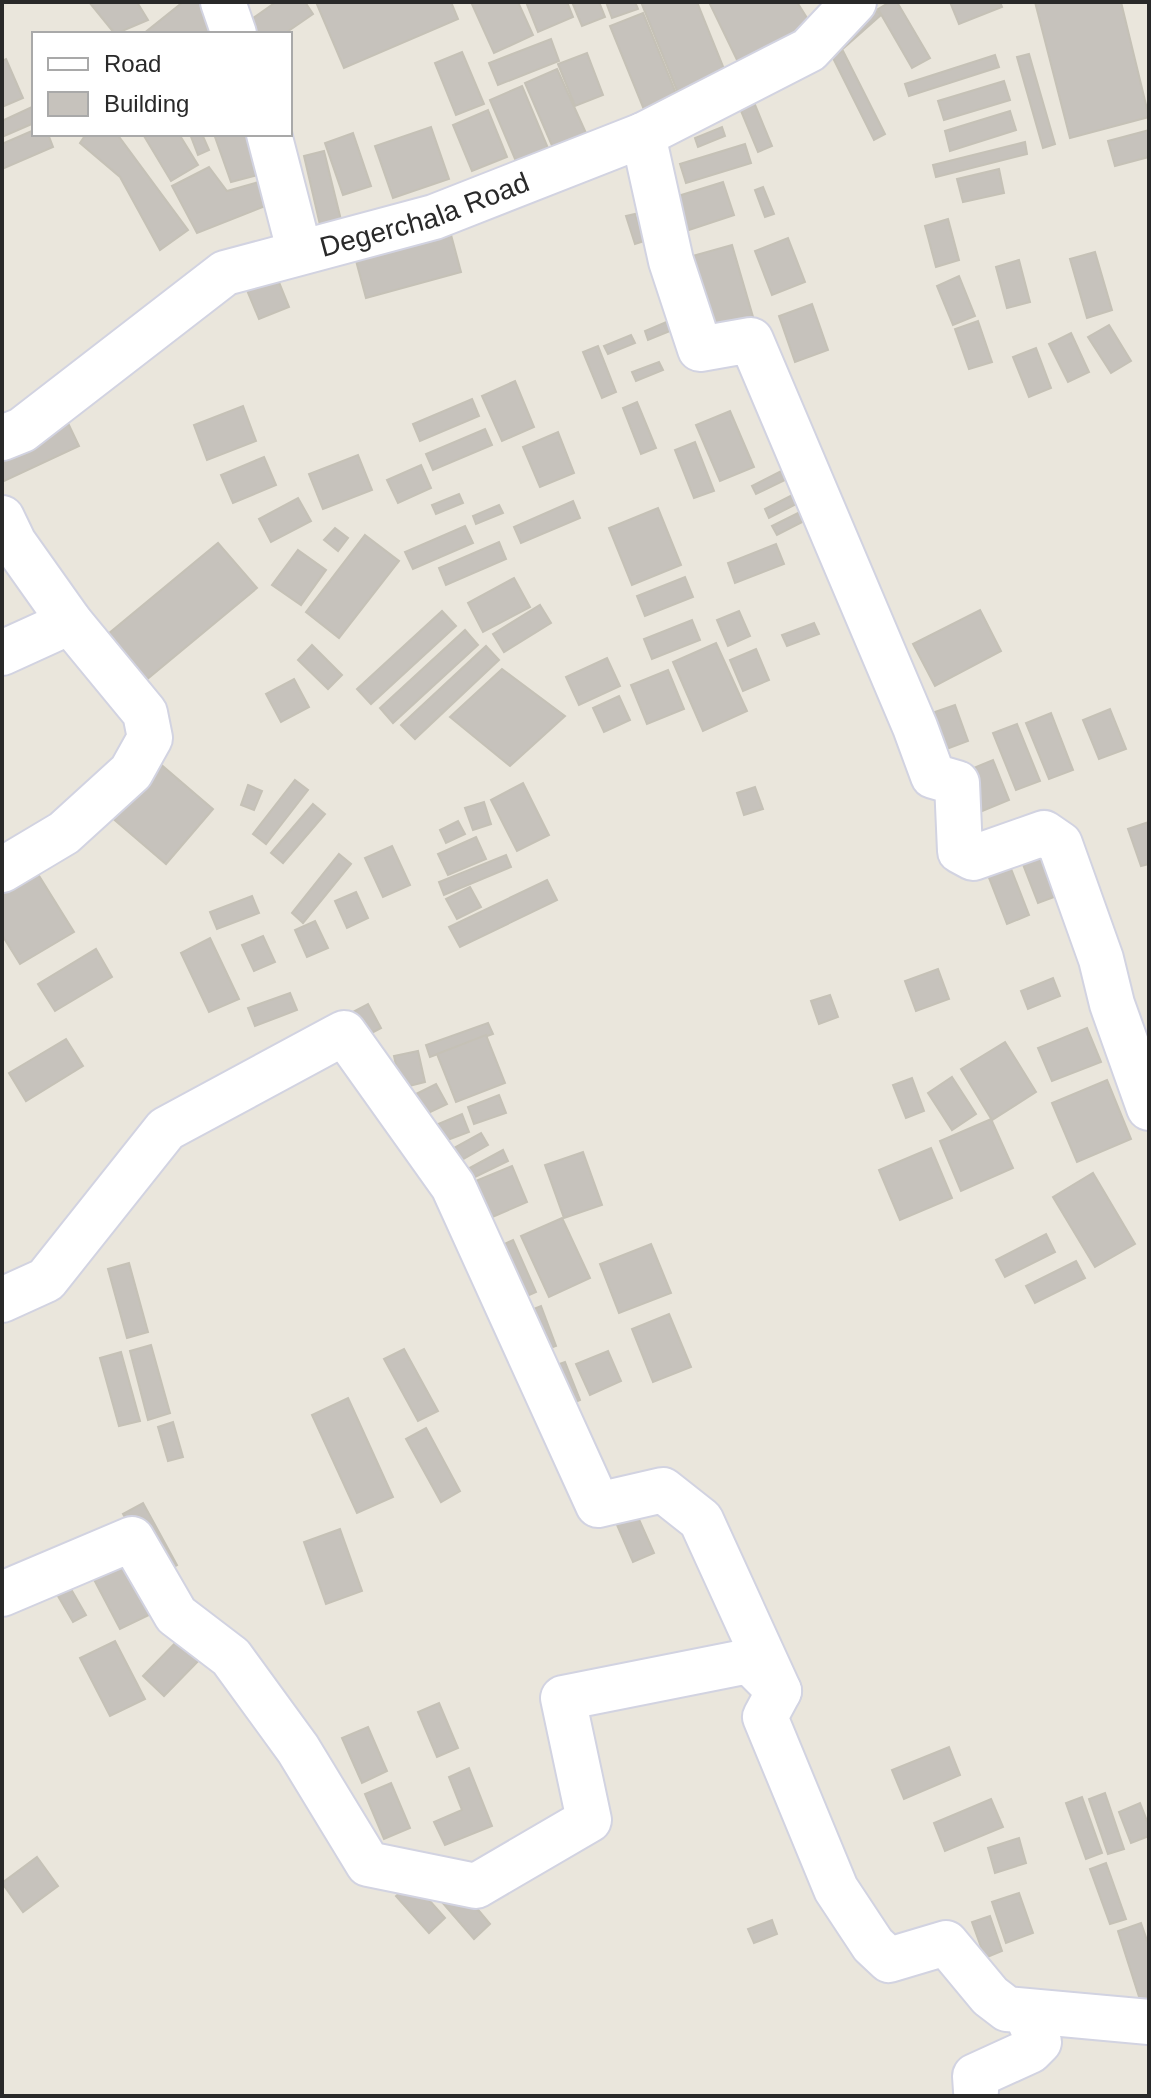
<svg xmlns="http://www.w3.org/2000/svg" width="1151" height="2098" font-family="Arial,sans-serif">
<style>
.building{fill:#c6c2bc;stroke:#c5c1b6;stroke-width:2}
.lines{fill:none;stroke-linecap:round;stroke-linejoin:round}
.minor-casing{stroke:#d2d3e1;stroke-width:48}
.minor{stroke:#fff;stroke-width:44}
.labels{text-anchor:middle;stroke-width:6;stroke-linejoin:round;paint-order:stroke}
.street-label{font-size:28px;fill:#292929;stroke:#fff}
</style>
<rect width="100%" height="100%" fill="#eae6dc"/>
<g class="building">
<path d="M 89,2 L 137,2 L 148,20 L 115,34 Z"/>
<path d="M 183,2 L 202,2 L 216,34 L 143,34 Z"/>
<path d="M 276,2 L 305,2 L 313,14 L 284,34 L 243,34 L 239,28 Z"/>
<path d="M 316,2 L 451,2 L 458,19 L 344,68 Z"/>
<path d="M 471,2 L 518,2 L 533,35 L 494,53 Z"/>
<path d="M 526,2 L 567,2 L 573,17 L 538,32 Z"/>
<path d="M 572,2 L 599,2 L 605,17 L 582,26 Z"/>
<path d="M 606,2 L 635,2 L 638,9 L 612,18 Z"/>
<path d="M 641,2 L 697,2 L 726,74 L 678,93 Z"/>
<path d="M 709,2 L 797,2 L 812,26 L 740,66 Z"/>
<path d="M 868,2 L 881,15 L 829,61 L 816,46 Z"/>
<path d="M 890,2 L 897,2 L 930,58 L 912,68 L 878,9 Z"/>
<path d="M 950,2 L 1000,2 L 1002,7 L 959,24 Z"/>
<path d="M 1035,2 L 1121,2 L 1149,117 L 1070,138 Z"/>
<path d="M 643,13 L 680,103 L 647,117 L 610,26 Z"/>
<path d="M 551,39 L 559,61 L 498,85 L 489,63 Z"/>
<path d="M 843,51 L 885,134 L 874,140 L 832,56 Z"/>
<path d="M 462,52 L 484,104 L 456,115 L 435,63 Z"/>
<path d="M 587,53 L 603,95 L 575,106 L 558,64 Z"/>
<path d="M 1029,54 L 1055,144 L 1043,148 L 1017,57 Z"/>
<path d="M 995,55 L 999,67 L 909,96 L 905,84 Z"/>
<path d="M 6,59 L 23,98 L 2,107 L 2,61 Z"/>
<path d="M 557,69 L 586,133 L 553,148 L 525,83 Z"/>
<path d="M 1004,81 L 1010,100 L 944,120 L 938,101 Z"/>
<path d="M 522,86 L 550,153 L 518,166 L 490,100 Z"/>
<path d="M 753,100 L 772,146 L 758,152 L 739,106 Z"/>
<path d="M 34,106 L 34,123 L 2,137 L 2,121 Z"/>
<path d="M 488,110 L 507,157 L 472,171 L 453,125 Z"/>
<path d="M 1010,111 L 1016,130 L 950,151 L 945,131 Z"/>
<path d="M 431,127 L 449,179 L 393,198 L 375,146 Z"/>
<path d="M 722,127 L 725,136 L 698,147 L 695,138 Z"/>
<path d="M 34,130 L 34,134 L 48,134 L 53,147 L 2,169 L 2,144 Z"/>
<path d="M 1149,130 L 1149,157 L 1115,166 L 1108,141 Z"/>
<path d="M 353,133 L 371,186 L 343,195 L 325,143 Z"/>
<path d="M 86,134 L 117,134 L 188,230 L 160,250 L 120,177 L 80,143 Z"/>
<path d="M 148,134 L 179,134 L 198,165 L 171,181 L 144,136 Z"/>
<path d="M 190,134 L 202,134 L 209,150 L 198,155 Z"/>
<path d="M 214,134 L 253,134 L 266,173 L 231,182 Z"/>
<path d="M 1025,142 L 1027,154 L 936,177 L 933,165 Z"/>
<path d="M 745,144 L 751,163 L 686,183 L 680,164 Z"/>
<path d="M 324,151 L 342,224 L 321,229 L 304,156 Z"/>
<path d="M 209,167 L 227,191 L 262,181 L 268,205 L 197,233 L 172,186 Z"/>
<path d="M 999,169 L 1004,193 L 963,202 L 957,179 Z"/>
<path d="M 723,182 L 734,215 L 686,231 L 675,197 Z"/>
<path d="M 763,187 L 774,214 L 765,217 L 755,190 Z"/>
<path d="M 635,214 L 644,241 L 635,244 L 626,216 Z"/>
<path d="M 948,219 L 959,260 L 936,267 L 925,226 Z"/>
<path d="M 450,231 L 461,272 L 366,298 L 355,257 Z"/>
<path d="M 788,238 L 805,282 L 772,295 L 755,251 Z"/>
<path d="M 732,245 L 756,327 L 689,347 L 664,264 Z"/>
<path d="M 1095,252 L 1112,310 L 1087,318 L 1070,259 Z"/>
<path d="M 1019,260 L 1030,302 L 1007,308 L 996,267 Z"/>
<path d="M 274,270 L 289,307 L 259,319 L 244,283 Z"/>
<path d="M 959,276 L 975,316 L 953,325 L 937,286 Z"/>
<path d="M 812,304 L 828,350 L 795,362 L 779,316 Z"/>
<path d="M 671,320 L 675,329 L 648,340 L 645,331 Z"/>
<path d="M 978,321 L 992,362 L 969,369 L 955,329 Z"/>
<path d="M 1109,325 L 1131,361 L 1111,373 L 1088,337 Z"/>
<path d="M 1071,333 L 1089,372 L 1068,382 L 1049,344 Z"/>
<path d="M 631,335 L 635,343 L 608,354 L 604,346 Z"/>
<path d="M 598,346 L 616,392 L 602,398 L 583,352 Z"/>
<path d="M 1036,348 L 1051,388 L 1029,397 L 1013,357 Z"/>
<path d="M 659,362 L 663,370 L 636,381 L 632,372 Z"/>
<path d="M 515,381 L 534,427 L 502,441 L 482,396 Z"/>
<path d="M 472,399 L 479,416 L 420,441 L 413,424 Z"/>
<path d="M 637,402 L 656,448 L 641,454 L 623,408 Z"/>
<path d="M 243,406 L 256,441 L 207,460 L 194,425 Z"/>
<path d="M 730,411 L 754,467 L 720,481 L 696,425 Z"/>
<path d="M 67,421 L 79,446 L 2,482 L 2,451 Z"/>
<path d="M 485,429 L 492,445 L 433,470 L 426,454 Z"/>
<path d="M 558,432 L 574,473 L 540,487 L 523,447 Z"/>
<path d="M 695,442 L 714,491 L 694,498 L 675,450 Z"/>
<path d="M 358,455 L 372,490 L 323,509 L 309,474 Z"/>
<path d="M 264,457 L 276,485 L 233,503 L 221,475 Z"/>
<path d="M 421,465 L 431,488 L 398,503 L 387,480 Z"/>
<path d="M 785,469 L 789,478 L 756,494 L 752,486 Z"/>
<path d="M 798,492 L 802,501 L 769,518 L 765,509 Z"/>
<path d="M 459,494 L 463,503 L 436,514 L 432,505 Z"/>
<path d="M 298,498 L 311,521 L 271,542 L 259,519 Z"/>
<path d="M 573,501 L 580,518 L 521,543 L 514,527 Z"/>
<path d="M 499,505 L 503,513 L 476,524 L 473,516 Z"/>
<path d="M 658,508 L 681,565 L 632,585 L 609,528 Z"/>
<path d="M 806,509 L 810,518 L 777,535 L 772,526 Z"/>
<path d="M 465,526 L 473,543 L 413,569 L 405,552 Z"/>
<path d="M 335,528 L 348,538 L 338,551 L 324,540 Z"/>
<path d="M 365,535 L 399,561 L 339,638 L 306,612 Z"/>
<path d="M 499,542 L 506,559 L 446,585 L 439,568 Z"/>
<path d="M 218,543 L 257,588 L 128,695 L 90,649 Z"/>
<path d="M 776,544 L 784,564 L 735,583 L 728,563 Z"/>
<path d="M 298,550 L 326,570 L 301,605 L 272,585 Z"/>
<path d="M 685,577 L 693,597 L 645,616 L 637,596 Z"/>
<path d="M 514,578 L 530,607 L 483,632 L 468,603 Z"/>
<path d="M 540,605 L 551,623 L 504,652 L 493,634 Z"/>
<path d="M 980,610 L 1001,651 L 935,686 L 913,644 Z"/>
<path d="M 442,611 L 456,626 L 371,704 L 357,689 Z"/>
<path d="M 739,611 L 750,636 L 728,646 L 717,620 Z"/>
<path d="M 692,620 L 700,640 L 652,659 L 644,639 Z"/>
<path d="M 814,623 L 819,634 L 787,646 L 782,635 Z"/>
<path d="M 465,630 L 478,645 L 393,723 L 380,708 Z"/>
<path d="M 716,643 L 747,711 L 703,731 L 673,662 Z"/>
<path d="M 312,645 L 342,675 L 328,689 L 298,660 Z"/>
<path d="M 486,646 L 499,660 L 415,739 L 401,725 Z"/>
<path d="M 756,649 L 769,680 L 743,691 L 730,660 Z"/>
<path d="M 607,658 L 620,686 L 579,705 L 566,677 Z"/>
<path d="M 502,669 L 565,716 L 510,766 L 450,717 Z"/>
<path d="M 668,670 L 684,709 L 647,724 L 631,685 Z"/>
<path d="M 294,679 L 309,707 L 281,722 L 266,694 Z"/>
<path d="M 619,696 L 630,720 L 604,732 L 593,708 Z"/>
<path d="M 955,705 L 968,741 L 936,753 L 923,716 Z"/>
<path d="M 1110,709 L 1126,749 L 1099,759 L 1083,720 Z"/>
<path d="M 1051,713 L 1073,770 L 1049,779 L 1026,723 Z"/>
<path d="M 1017,724 L 1040,781 L 1016,790 L 993,733 Z"/>
<path d="M 151,756 L 213,809 L 166,864 L 104,811 Z"/>
<path d="M 993,760 L 1009,800 L 980,812 L 964,772 Z"/>
<path d="M 295,780 L 308,790 L 266,844 L 253,834 Z"/>
<path d="M 523,783 L 549,835 L 517,851 L 491,800 Z"/>
<path d="M 248,785 L 262,791 L 254,810 L 241,805 Z"/>
<path d="M 755,787 L 763,809 L 744,815 L 737,793 Z"/>
<path d="M 484,802 L 491,824 L 473,830 L 465,808 Z"/>
<path d="M 313,804 L 325,814 L 283,863 L 271,853 Z"/>
<path d="M 458,821 L 465,834 L 446,843 L 440,830 Z"/>
<path d="M 1149,822 L 1149,864 L 1141,866 L 1128,829 Z"/>
<path d="M 476,837 L 486,859 L 448,875 L 438,854 Z"/>
<path d="M 1037,841 L 1057,896 L 1038,903 L 1017,849 Z"/>
<path d="M 18,842 L 74,932 L 20,964 L 2,935 L 2,852 Z"/>
<path d="M 392,846 L 410,885 L 383,897 L 365,858 Z"/>
<path d="M 339,854 L 351,864 L 303,923 L 292,913 Z"/>
<path d="M 506,855 L 511,867 L 444,895 L 439,882 Z"/>
<path d="M 1008,861 L 1029,915 L 1007,924 L 986,870 Z"/>
<path d="M 547,880 L 557,900 L 460,947 L 449,927 Z"/>
<path d="M 470,887 L 481,907 L 457,919 L 446,899 Z"/>
<path d="M 356,892 L 368,918 L 347,928 L 335,901 Z"/>
<path d="M 252,896 L 259,913 L 217,929 L 210,912 Z"/>
<path d="M 315,921 L 328,948 L 307,957 L 295,930 Z"/>
<path d="M 263,936 L 275,962 L 254,971 L 242,945 Z"/>
<path d="M 210,938 L 239,999 L 209,1012 L 181,953 Z"/>
<path d="M 96,949 L 112,977 L 55,1011 L 38,984 Z"/>
<path d="M 938,969 L 949,999 L 916,1011 L 905,981 Z"/>
<path d="M 1053,978 L 1060,996 L 1028,1009 L 1021,991 Z"/>
<path d="M 290,993 L 297,1010 L 255,1026 L 248,1008 Z"/>
<path d="M 830,995 L 838,1017 L 819,1024 L 811,1001 Z"/>
<path d="M 368,1004 L 381,1028 L 366,1036 L 353,1012 Z"/>
<path d="M 488,1023 L 493,1034 L 430,1057 L 426,1045 Z"/>
<path d="M 1087,1028 L 1101,1062 L 1052,1081 L 1038,1048 Z"/>
<path d="M 486,1035 L 505,1083 L 456,1102 L 437,1054 Z"/>
<path d="M 66,1039 L 83,1066 L 26,1101 L 9,1073 Z"/>
<path d="M 1005,1042 L 1036,1092 L 992,1120 L 961,1069 Z"/>
<path d="M 418,1051 L 425,1082 L 401,1088 L 394,1056 Z"/>
<path d="M 952,1077 L 976,1114 L 952,1130 L 928,1093 Z"/>
<path d="M 912,1078 L 924,1111 L 906,1118 L 893,1085 Z"/>
<path d="M 1107,1080 L 1131,1139 L 1077,1162 L 1052,1103 Z"/>
<path d="M 436,1084 L 447,1104 L 422,1116 L 412,1096 Z"/>
<path d="M 499,1095 L 506,1113 L 474,1124 L 468,1107 Z"/>
<path d="M 462,1114 L 469,1132 L 437,1144 L 431,1127 Z"/>
<path d="M 991,1119 L 1013,1168 L 961,1191 L 940,1141 Z"/>
<path d="M 481,1133 L 488,1145 L 460,1161 L 452,1149 Z"/>
<path d="M 931,1148 L 952,1198 L 900,1220 L 879,1170 Z"/>
<path d="M 503,1150 L 508,1161 L 471,1179 L 466,1170 Z"/>
<path d="M 583,1152 L 602,1205 L 564,1218 L 545,1165 Z"/>
<path d="M 512,1166 L 527,1202 L 481,1222 L 466,1185 Z"/>
<path d="M 1093,1173 L 1135,1244 L 1095,1267 L 1053,1197 Z"/>
<path d="M 562,1218 L 590,1278 L 549,1297 L 521,1236 Z"/>
<path d="M 1046,1234 L 1055,1252 L 1005,1277 L 996,1260 Z"/>
<path d="M 513,1240 L 536,1292 L 511,1303 L 488,1252 Z"/>
<path d="M 651,1244 L 671,1293 L 619,1313 L 600,1264 Z"/>
<path d="M 1076,1261 L 1085,1278 L 1035,1303 L 1026,1286 Z"/>
<path d="M 129,1263 L 148,1332 L 127,1338 L 108,1269 Z"/>
<path d="M 541,1306 L 556,1346 L 536,1353 L 521,1314 Z"/>
<path d="M 669,1314 L 691,1367 L 653,1382 L 632,1329 Z"/>
<path d="M 151,1345 L 170,1413 L 148,1420 L 130,1351 Z"/>
<path d="M 404,1349 L 438,1411 L 418,1421 L 384,1359 Z"/>
<path d="M 608,1351 L 621,1381 L 590,1395 L 576,1364 Z"/>
<path d="M 121,1352 L 140,1421 L 119,1426 L 100,1358 Z"/>
<path d="M 565,1362 L 580,1400 L 560,1409 L 545,1369 Z"/>
<path d="M 348,1398 L 393,1497 L 357,1513 L 312,1415 Z"/>
<path d="M 173,1422 L 183,1457 L 168,1461 L 158,1427 Z"/>
<path d="M 426,1428 L 460,1491 L 441,1502 L 406,1439 Z"/>
<path d="M 625,1488 L 654,1553 L 633,1562 L 605,1497 Z"/>
<path d="M 143,1503 L 177,1565 L 158,1576 L 123,1514 Z"/>
<path d="M 340,1529 L 362,1591 L 326,1604 L 304,1542 Z"/>
<path d="M 125,1554 L 155,1612 L 120,1629 L 90,1572 Z"/>
<path d="M 68,1584 L 86,1615 L 73,1622 L 55,1591 Z"/>
<path d="M 186,1632 L 207,1652 L 164,1696 L 143,1676 Z"/>
<path d="M 115,1641 L 145,1699 L 110,1716 L 80,1658 Z"/>
<path d="M 439,1703 L 458,1748 L 437,1757 L 418,1712 Z"/>
<path d="M 368,1727 L 387,1771 L 362,1783 L 342,1738 Z"/>
<path d="M 949,1747 L 960,1775 L 904,1799 L 892,1770 Z"/>
<path d="M 469,1768 L 492,1826 L 445,1845 L 434,1822 L 462,1810 L 449,1777 Z"/>
<path d="M 391,1783 L 410,1828 L 384,1839 L 365,1794 Z"/>
<path d="M 1105,1793 L 1124,1849 L 1108,1854 L 1089,1799 Z"/>
<path d="M 1082,1797 L 1102,1853 L 1086,1859 L 1066,1803 Z"/>
<path d="M 991,1799 L 1003,1827 L 945,1851 L 934,1823 Z"/>
<path d="M 1140,1803 L 1149,1826 L 1149,1836 L 1131,1843 L 1119,1812 Z"/>
<path d="M 1019,1838 L 1026,1863 L 995,1873 L 988,1848 Z"/>
<path d="M 37,1857 L 58,1886 L 23,1912 L 2,1883 Z"/>
<path d="M 1106,1863 L 1126,1919 L 1110,1924 L 1090,1869 Z"/>
<path d="M 413,1882 L 445,1918 L 429,1933 L 396,1896 Z"/>
<path d="M 459,1887 L 490,1924 L 474,1939 L 442,1902 Z"/>
<path d="M 1019,1893 L 1033,1933 L 1006,1943 L 992,1902 Z"/>
<path d="M 990,1916 L 1002,1951 L 985,1958 L 972,1922 Z"/>
<path d="M 772,1920 L 777,1934 L 754,1943 L 748,1929 Z"/>
<path d="M 1141,1923 L 1149,1946 L 1149,2004 L 1142,2006 L 1118,1931 Z"/>
</g>
<g class="lines">
<defs>
<g id="minor">
<path d="M 223,2 L 234,34"/>
<path d="M 269,134 L 296,238"/>
<path d="M 643,135 L 671,261 L 700,349 L 751,340 L 915,727 L 933,776 L 957,783 L 960,851 L 973,858 L 1044,833 L 1060,844 L 1101,959 L 1112,1004 L 1149,1108"/>
<path id="s1" d="M 2,438 L 22,430 L 225,273 L 434,217 L 643,135 L 809,50 L 854,2"/>
<path d="M 2,518 L 14,543 L 70,622 L 145,713 L 150,738 L 131,772 L 64,833 L 2,870"/>
<path d="M 2,653 L 70,622"/>
<path d="M 2,1300 L 46,1280 L 166,1129 L 344,1033 L 453,1186 L 598,1505 L 663,1490 L 701,1520 L 779,1691 L 765,1717 L 836,1889 L 873,1945 L 889,1960 L 946,1943 L 990,1996 L 1007,2009 L 1149,2022"/>
<path d="M 2,1594 L 132,1539 L 176,1615 L 231,1657 L 298,1749 L 368,1864 L 476,1886 L 589,1820 L 563,1698 L 749,1661 L 779,1691"/>
<path d="M 976,2091 L 975,2076 L 1030,2051 L 1039,2042 L 1025,2011"/>
</g>
</defs>
<use href="#minor" class="minor-casing"/>
<use href="#minor" class="minor"/>
</g>
<g class="labels">
<g class="street-label">
<text dy="10" stroke="none"><textPath href="#s1" startOffset="486">Degerchala Road</textPath></text>
</g>
</g>
<rect width="1151" height="2098" fill="none" stroke="#292929" stroke-width="8"/>
<rect x="32" y="32" width="260" height="104" fill="#ffffff" stroke="#a9a9a9" stroke-width="2"/>
<rect x="48" y="58" width="40" height="12" fill="#ffffff" stroke="#a9a9a9" stroke-width="2"/>
<text x="104" y="72" font-size="24" fill="#292929">Road</text>
<rect x="48" y="92" width="40" height="24" fill="#c6c2bc" stroke="#a9a9a9" stroke-width="2"/>
<text x="104" y="112" font-size="24" fill="#292929">Building</text>
</svg>
